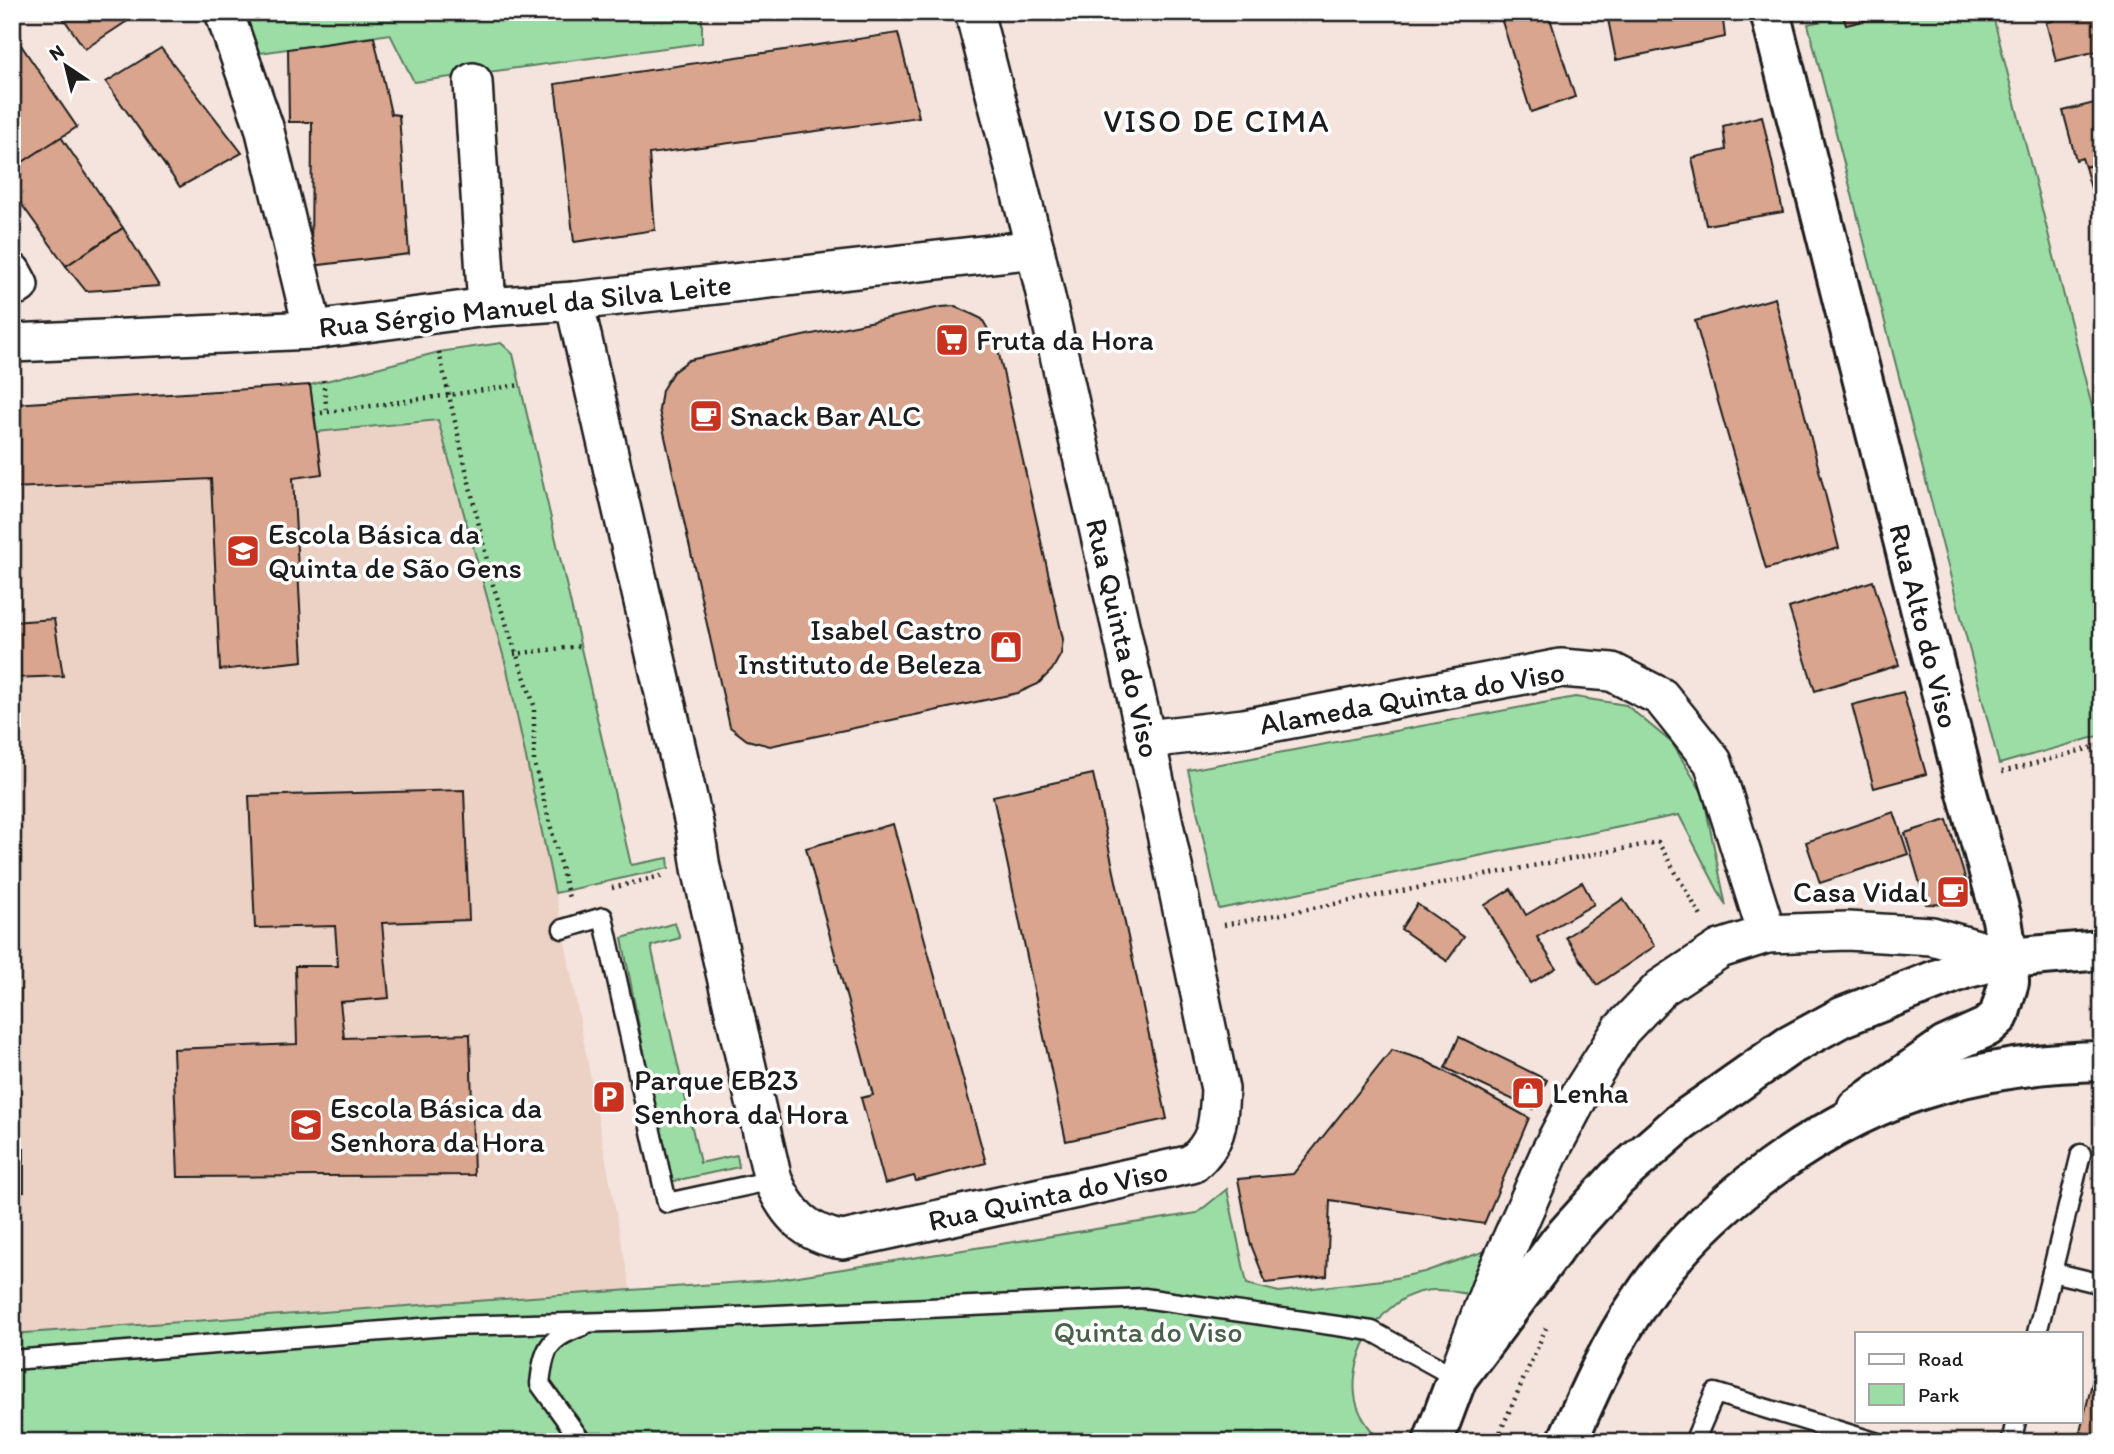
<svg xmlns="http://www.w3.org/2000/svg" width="2114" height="1454" font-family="Itim,sans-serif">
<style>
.built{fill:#ecd1c5}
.green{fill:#9cdda6;stroke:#5c7c61;stroke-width:2}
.building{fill:#d9a58e;stroke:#1c1c1c;stroke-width:2}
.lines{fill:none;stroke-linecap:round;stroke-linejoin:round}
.lane-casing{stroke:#1c1c1c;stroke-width:23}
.street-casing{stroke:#1c1c1c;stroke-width:42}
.secondary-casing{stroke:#1c1c1c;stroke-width:44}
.primary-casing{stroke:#1c1c1c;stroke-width:44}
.path{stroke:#1c1c1c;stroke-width:4.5;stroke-dasharray:2 5;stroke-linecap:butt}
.lane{stroke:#fff;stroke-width:18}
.street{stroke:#fff;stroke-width:37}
.secondary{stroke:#fff;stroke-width:38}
.primary{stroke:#fff;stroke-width:38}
.labels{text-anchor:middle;stroke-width:7;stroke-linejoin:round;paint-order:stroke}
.street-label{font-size:30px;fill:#1c1c1c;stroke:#fff}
.poi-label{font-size:30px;fill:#1c1c1c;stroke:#fff;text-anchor:start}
.park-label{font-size:30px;fill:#49604c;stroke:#fff}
.neighbourhood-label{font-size:32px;letter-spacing:2px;fill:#1c1c1c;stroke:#fff}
</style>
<rect width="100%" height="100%" fill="#f4e4dd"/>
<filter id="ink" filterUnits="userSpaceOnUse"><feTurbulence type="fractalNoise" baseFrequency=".0143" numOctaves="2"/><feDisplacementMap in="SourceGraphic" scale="14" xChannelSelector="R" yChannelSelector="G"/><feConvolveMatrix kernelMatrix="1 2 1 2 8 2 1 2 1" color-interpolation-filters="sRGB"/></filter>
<g filter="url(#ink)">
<path class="built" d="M 310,385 L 317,432 L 438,420 L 507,669 L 560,915 L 631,1293 L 12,1334 L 12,404 Z"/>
<g class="green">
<path d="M 255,12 L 702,12 L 702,43 L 414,82 L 390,34 L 246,55 L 241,16 Z"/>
<path d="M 1860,12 L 1992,12 L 2102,446 L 2102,735 L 1999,764 L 1808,24 Z"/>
<path d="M 501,343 L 513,354 L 631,865 L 668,858 L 669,868 L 555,893 L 507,669 L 438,420 L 317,432 L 310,385 L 439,352 Z"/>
<path d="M 1575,697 L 1626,705 L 1672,743 L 1703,794 L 1726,906 L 1679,815 L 1219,909 L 1188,770 Z"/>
<path d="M 675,923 L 680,938 L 651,946 L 700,1163 L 737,1155 L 739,1167 L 669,1182 L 622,938 Z"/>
<path d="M 1227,1189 L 1247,1284 L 1279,1292 L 1391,1279 L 1424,1272 L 1491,1249 L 1468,1294 C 1454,1292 1439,1288 1425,1291 C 1382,1298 1350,1353 1355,1395 C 1357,1414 1369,1428 1381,1442 L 12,1442 L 12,1334 L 773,1280 L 1197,1213 Z"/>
</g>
<g class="building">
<path d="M 59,12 L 141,12 L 85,49 Z"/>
<path d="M 1499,12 L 1548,12 L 1575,97 L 1531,112 Z"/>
<path d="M 1614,12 L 1722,12 L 1725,37 L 1616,60 L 1607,14 Z"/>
<path d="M 1842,12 L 1900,12 L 1846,25 Z"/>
<path d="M 2050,12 L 2102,12 L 2102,50 L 2056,61 L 2046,22 L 2053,21 Z"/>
<path d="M 12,32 L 77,127 L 12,169 Z"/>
<path d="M 898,33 L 919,117 L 649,154 L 655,230 L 574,242 L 555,84 Z"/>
<path d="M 374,37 L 391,114 L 399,115 L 409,254 L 311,266 L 312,122 L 289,122 L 288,49 Z"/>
<path d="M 161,48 L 242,153 L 180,187 L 106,82 Z"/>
<path d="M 2102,101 L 2102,162 L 2085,167 L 2082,158 L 2076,160 L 2063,111 Z"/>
<path d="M 1762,116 L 1783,212 L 1706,225 L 1692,158 L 1726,150 L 1723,126 Z"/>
<path d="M 61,137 L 123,228 L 66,266 L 12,191 L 12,169 Z"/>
<path d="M 2102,162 L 2102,228 L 2085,167 Z"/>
<path d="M 123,228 L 159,286 L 86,291 L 66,266 Z"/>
<path d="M 1775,298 L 1839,548 L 1766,569 L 1695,321 Z"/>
<path d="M 955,306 L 982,319 L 997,345 L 1063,639 L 1061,654 L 1052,670 L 1038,684 L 1018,693 L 770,746 L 747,740 L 730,727 L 659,410 L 662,390 L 673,372 L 689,360 L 941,307 Z"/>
<path d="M 310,385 L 322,474 L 293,478 L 303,661 L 220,670 L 211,479 L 12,488 L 12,404 Z"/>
<path d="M 1873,581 L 1899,665 L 1815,691 L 1789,608 Z"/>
<path d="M 54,619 L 63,676 L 12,678 L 12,622 Z"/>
<path d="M 1903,692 L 1926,774 L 1874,788 L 1852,705 Z"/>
<path d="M 1093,774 L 1167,1119 L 1066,1141 L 993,796 Z"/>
<path d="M 464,790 L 469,920 L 382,923 L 389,998 L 340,1002 L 344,1038 L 470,1034 L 474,1175 L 178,1177 L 173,1049 L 297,1044 L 295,966 L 338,966 L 335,926 L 255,928 L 249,796 Z"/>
<path d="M 1894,812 L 1908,854 L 1820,883 L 1806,842 Z"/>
<path d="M 1947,820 L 1969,890 L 1960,905 L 1926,904 L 1905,833 Z"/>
<path d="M 893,824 L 986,1163 L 916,1181 L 914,1176 L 885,1184 L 861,1098 L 873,1095 L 806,848 Z"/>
<path d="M 1582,882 L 1594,904 L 1537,937 L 1556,968 L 1531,983 L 1485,905 L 1511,889 L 1526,915 Z"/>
<path d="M 1623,899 L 1655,946 L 1597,985 L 1566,937 Z"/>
<path d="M 1417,904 L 1464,937 L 1447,961 L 1401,929 Z"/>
<path d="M 1459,1037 L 1547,1080 L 1533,1109 L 1445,1068 Z"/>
<path d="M 1392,1050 L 1424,1060 L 1529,1118 L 1484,1224 L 1330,1200 L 1327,1276 L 1266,1283 L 1250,1242 L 1238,1179 L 1293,1174 Z"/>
<path d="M 12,1148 L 24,1149 L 24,1192 L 12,1193 Z"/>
<path d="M 2102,1342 L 2102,1438 L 2080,1432 Z"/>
</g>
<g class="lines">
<defs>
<g id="lane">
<path d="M 563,929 L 603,917 L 667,1203 L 773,1180"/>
<path d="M 2052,1272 L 2102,1284"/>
<path d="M 2037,1333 L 2081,1154"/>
<path d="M 12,1360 L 446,1326 L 647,1321 L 1144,1298 L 1372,1331 L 1457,1378"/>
<path d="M 582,1442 L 540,1384 C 544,1348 548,1338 583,1326"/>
<path d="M 1694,1442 L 1715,1393 L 1875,1442"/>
<path d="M 2011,1442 L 2016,1421"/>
</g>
<g id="street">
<path d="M 224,12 L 264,127 L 313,330"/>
<path d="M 473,82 L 487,307"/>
<path d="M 12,272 L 19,285"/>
<path d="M 574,301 L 695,828 L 701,868 L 773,1180 C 787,1214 807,1235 843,1240 L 1192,1164 C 1219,1141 1218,1122 1220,1089 L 1146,739 L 1035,249 L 974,12"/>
<path d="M 12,343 L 313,330 L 487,307 L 574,301 L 1035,249"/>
<path d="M 1146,739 L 1244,728 L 1561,668 L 1612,672 L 1661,697 L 1713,762 L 1767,934"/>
<path d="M 1462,1364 L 1493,1281 L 1550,1152 L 1581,1093 L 1621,1030 L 1661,988 L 1720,949 L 1767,934 L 1847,931 L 1932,936 L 2008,958"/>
</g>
<path id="secondary" d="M 1770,12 L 1964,782 L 2002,919 L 2008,958 L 2009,982 L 1999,1016 L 1987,1027 L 1945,1046 L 1857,1108"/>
<g id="primary">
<path d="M 1433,1442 L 1457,1378 L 1560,1241 L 1617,1178 L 1681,1122 L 1789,1046 L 1842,1017 L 1964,969 L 2008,958 L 2102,950"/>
<path d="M 1567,1442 C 1588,1394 1610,1344 1640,1301 C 1704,1204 1828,1115 1940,1084 C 1992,1069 2047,1062 2102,1061"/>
</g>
</defs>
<use href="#lane" class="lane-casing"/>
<use href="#street" class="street-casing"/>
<use href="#secondary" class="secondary-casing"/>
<use href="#primary" class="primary-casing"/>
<g class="path">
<path d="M 439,352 L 492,582 L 534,705 L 534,762 L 569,898"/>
<path d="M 323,380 L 327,412"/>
<path d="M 314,414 L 520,385"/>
<path d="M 514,654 L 581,646"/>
<path d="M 2002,772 L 2102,745"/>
<path d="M 612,888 L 665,875"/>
<path d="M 1224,925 L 1658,842 L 1702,918"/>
<path d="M 1505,1442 L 1498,1437 L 1546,1328"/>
</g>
<use href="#lane" class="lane"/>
<use href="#street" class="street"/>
<use href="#secondary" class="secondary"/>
<use href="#primary" class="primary"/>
</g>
</g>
<defs>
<symbol id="supermarket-square" viewBox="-11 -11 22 22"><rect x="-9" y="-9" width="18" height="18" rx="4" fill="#c8321e" stroke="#fff"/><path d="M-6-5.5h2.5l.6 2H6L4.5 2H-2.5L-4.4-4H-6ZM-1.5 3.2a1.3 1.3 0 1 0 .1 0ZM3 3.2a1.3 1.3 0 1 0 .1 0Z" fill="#fff"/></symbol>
<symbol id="cafe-square" viewBox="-11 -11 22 22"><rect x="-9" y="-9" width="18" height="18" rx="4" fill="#c8321e" stroke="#fff"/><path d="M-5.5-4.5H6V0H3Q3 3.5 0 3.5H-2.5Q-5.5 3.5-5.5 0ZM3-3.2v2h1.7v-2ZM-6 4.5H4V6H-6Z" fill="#fff"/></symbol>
<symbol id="school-square" viewBox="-11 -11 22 22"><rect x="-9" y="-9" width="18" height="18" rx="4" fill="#c8321e" stroke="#fff"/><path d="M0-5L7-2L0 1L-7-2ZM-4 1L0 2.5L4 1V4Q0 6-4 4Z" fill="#fff"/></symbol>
<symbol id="shop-square" viewBox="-11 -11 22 22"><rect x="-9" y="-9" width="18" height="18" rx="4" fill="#c8321e" stroke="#fff"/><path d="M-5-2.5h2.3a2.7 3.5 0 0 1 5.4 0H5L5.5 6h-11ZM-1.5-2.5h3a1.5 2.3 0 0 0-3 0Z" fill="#fff"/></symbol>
<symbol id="parking-square" viewBox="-11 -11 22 22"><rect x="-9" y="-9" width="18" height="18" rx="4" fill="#c8321e" stroke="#fff"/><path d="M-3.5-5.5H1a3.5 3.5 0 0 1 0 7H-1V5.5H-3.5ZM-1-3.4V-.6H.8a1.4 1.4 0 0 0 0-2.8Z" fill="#fff"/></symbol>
</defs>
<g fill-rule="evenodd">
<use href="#supermarket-square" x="933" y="321" width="38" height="38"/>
<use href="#cafe-square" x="687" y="397" width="38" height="38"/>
<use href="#school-square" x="224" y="532" width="38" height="38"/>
<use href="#shop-square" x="987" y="628" width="38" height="38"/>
<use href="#cafe-square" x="1934" y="873" width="38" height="38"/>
<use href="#shop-square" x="1509" y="1074" width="38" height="38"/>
<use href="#parking-square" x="590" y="1078" width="38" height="38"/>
<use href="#school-square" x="287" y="1106" width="38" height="38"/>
</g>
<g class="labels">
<g class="street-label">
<text transform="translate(525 306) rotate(-6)" y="10">Rua Sérgio Manuel da Silva Leite</text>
<text transform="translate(1924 626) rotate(76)" y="10">Rua Alto do Viso</text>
<text transform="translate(1123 638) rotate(77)" y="10">Rua Quinta do Viso</text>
<text transform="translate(1412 698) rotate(-10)" y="10">Alameda Quinta do Viso</text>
<text transform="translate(1048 1196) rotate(-12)" y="10">Rua Quinta do Viso</text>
</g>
<g class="poi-label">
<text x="976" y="350">Fruta da Hora</text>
<text x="730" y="426">Snack Bar ALC</text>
<text x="268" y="544">Escola Básica da<tspan x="268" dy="34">Quinta de São Gens</tspan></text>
<text x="982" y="640" text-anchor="end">Isabel Castro<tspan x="982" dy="34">Instituto de Beleza</tspan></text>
<text x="1928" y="902" text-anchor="end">Casa Vidal</text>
<text x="634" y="1090">Parque EB23<tspan x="634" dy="34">Senhora da Hora</tspan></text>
<text x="1552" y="1103">Lenha</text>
<text x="330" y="1118">Escola Básica da<tspan x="330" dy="34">Senhora da Hora</tspan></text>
</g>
<g class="park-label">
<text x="1148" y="1342">Quinta do Viso</text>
</g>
<g class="neighbourhood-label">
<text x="1217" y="132">VISO DE CIMA</text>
</g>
</g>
<rect width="2114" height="1454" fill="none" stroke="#fff" stroke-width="42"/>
<rect x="21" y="21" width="2072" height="1412" fill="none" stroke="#1c1c1c" stroke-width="2.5" filter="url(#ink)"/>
<rect x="1855" y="1332" width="228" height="91" fill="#ffffff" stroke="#a4a4a4" stroke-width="2"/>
<rect x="1869" y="1354" width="35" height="10" fill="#ffffff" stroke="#a4a4a4" stroke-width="2"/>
<text x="1918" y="1366" font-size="21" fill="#1c1c1c">Road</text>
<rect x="1869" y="1384" width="35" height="21" fill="#9cdda6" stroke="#a4a4a4" stroke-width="2"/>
<text x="1918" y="1402" font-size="21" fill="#1c1c1c">Park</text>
<g transform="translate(66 66) rotate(325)" stroke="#ffffff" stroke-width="5" paint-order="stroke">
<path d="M0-5L12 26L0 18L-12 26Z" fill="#1c1c1c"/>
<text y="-10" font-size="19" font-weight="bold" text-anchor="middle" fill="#1c1c1c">N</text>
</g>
</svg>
